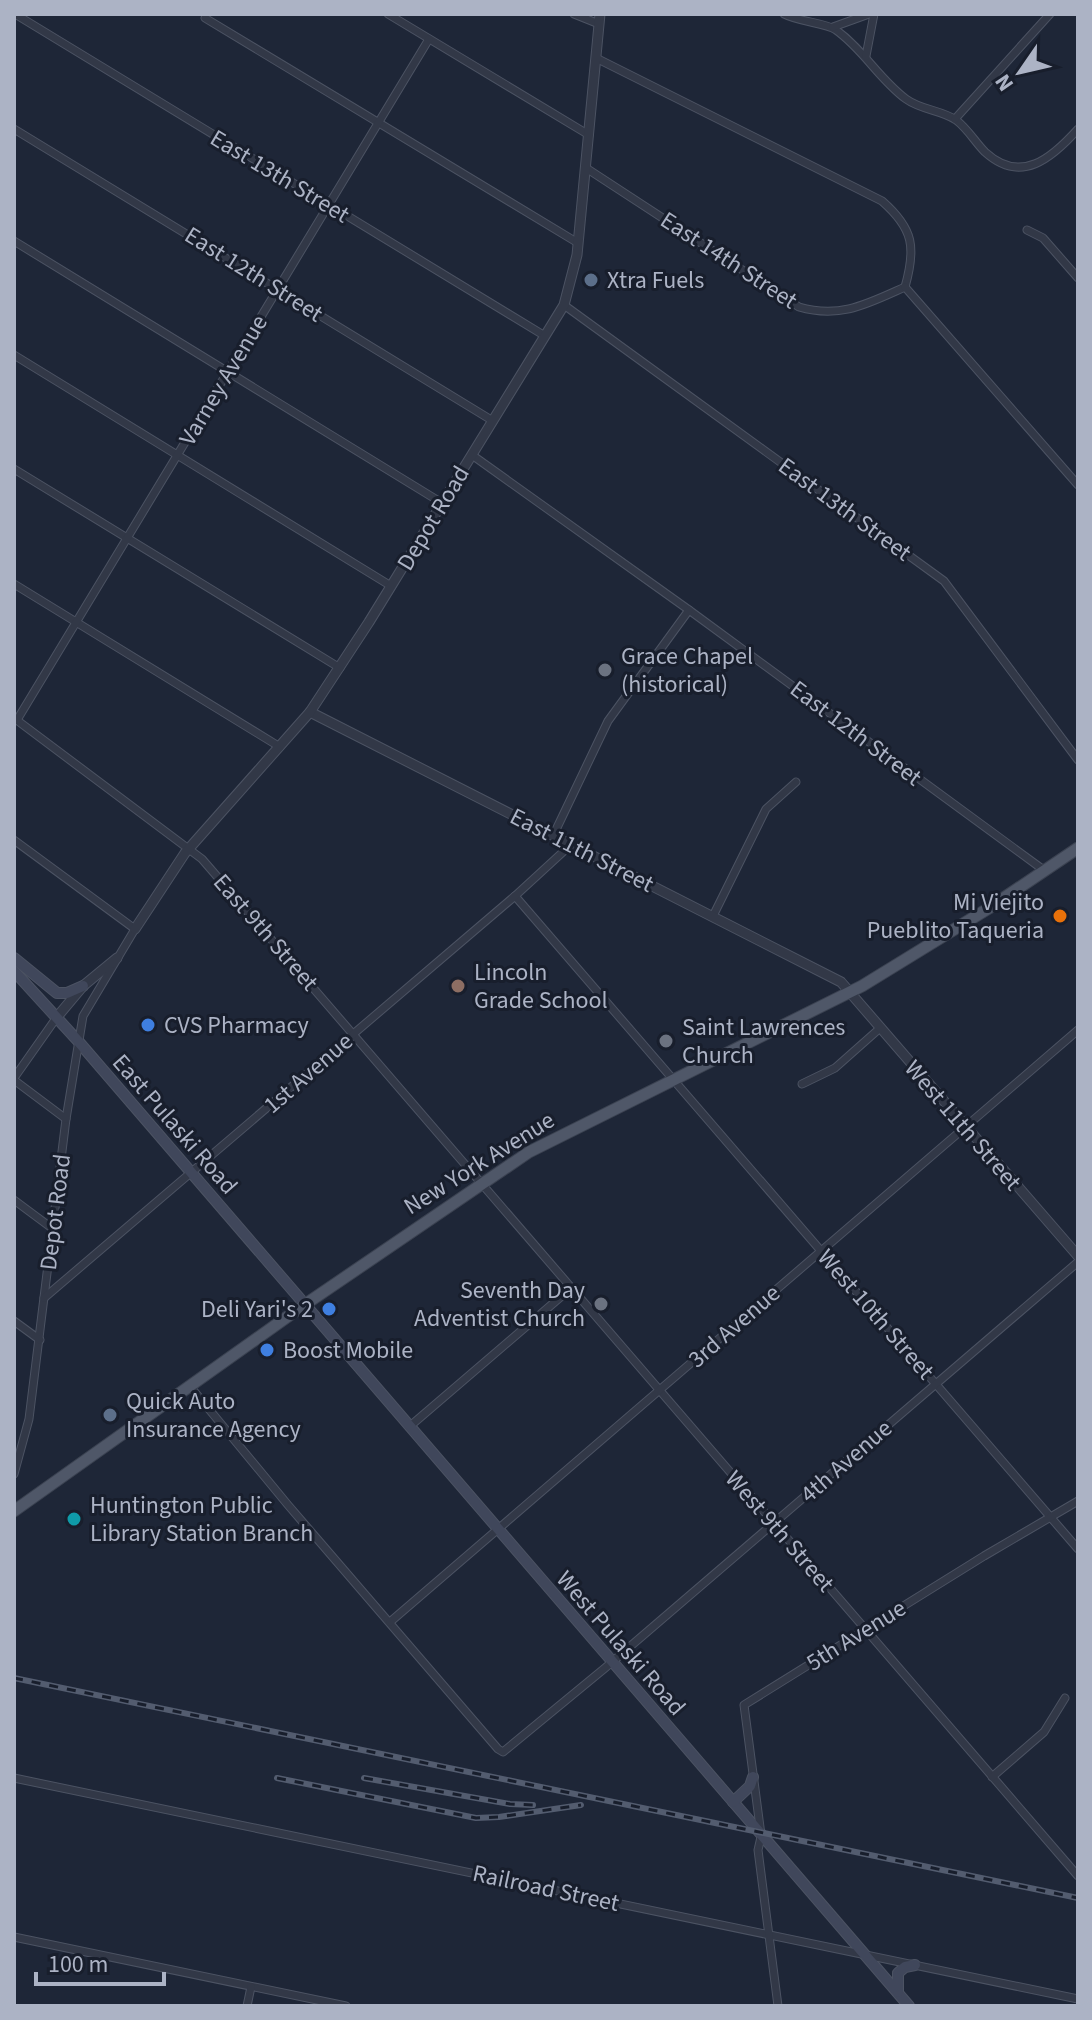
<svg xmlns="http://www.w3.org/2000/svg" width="1092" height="2020" font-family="'Source Sans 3',sans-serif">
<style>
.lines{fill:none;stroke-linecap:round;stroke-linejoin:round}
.minor-casing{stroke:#4c5363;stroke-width:9}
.tertiary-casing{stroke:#4c5363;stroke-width:11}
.secondary-casing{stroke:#4c5363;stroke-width:12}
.primary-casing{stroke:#3b4251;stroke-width:13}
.minor{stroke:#323847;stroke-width:7}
.tertiary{stroke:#323847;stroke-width:9}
.secondary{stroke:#40475b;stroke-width:10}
.primary{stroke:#4f5768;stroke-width:11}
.rail-casing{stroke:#535c6f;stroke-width:6}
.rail{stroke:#181e2c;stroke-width:3;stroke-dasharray:9;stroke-linecap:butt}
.service-dot{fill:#5c6f8a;stroke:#181e2c;stroke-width:3}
.worship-dot{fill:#6b7280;stroke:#181e2c;stroke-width:3}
.food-dot{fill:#e8710a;stroke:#181e2c;stroke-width:3}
.education-dot{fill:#8d6e63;stroke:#181e2c;stroke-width:3}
.shop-dot{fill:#3f7fe0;stroke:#181e2c;stroke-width:3}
.culture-dot{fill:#0f9aa8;stroke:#181e2c;stroke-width:3}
.labels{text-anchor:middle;stroke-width:6;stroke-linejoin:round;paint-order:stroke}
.street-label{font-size:24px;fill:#acb3c5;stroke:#181e2c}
.poi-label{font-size:24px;fill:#acb3c5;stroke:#181e2c;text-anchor:start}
</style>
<rect width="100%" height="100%" fill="#1e2637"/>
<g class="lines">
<defs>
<g id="minor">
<path d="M 15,14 L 545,336"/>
<path d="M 388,14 L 589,135"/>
<path d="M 574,14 L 599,24"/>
<path d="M 784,14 C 799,22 827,23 836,30 C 863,49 879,79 906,99 C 921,110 941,110 956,120 C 968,129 975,142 985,152 C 1021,185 1052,158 1078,129"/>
<path d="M 205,18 L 578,243"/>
<path d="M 833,27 L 869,14"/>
<path d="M 866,56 L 874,14"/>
<path d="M 596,58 L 882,201 C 914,229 916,248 905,287"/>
<path d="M 955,119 L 1050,14"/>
<path d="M 14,129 L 493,421"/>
<path d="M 586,168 L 799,307 C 840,319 867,304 905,287"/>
<path d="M 1027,230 L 1043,238 L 1078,278"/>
<path d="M 14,241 L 442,503"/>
<path d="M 905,287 L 1078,485"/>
<path d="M 564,305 L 944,581 L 1078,760"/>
<path d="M 14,355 L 391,586"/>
<path d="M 472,455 L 689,610 L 1045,871"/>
<path d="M 14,469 L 340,668"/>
<path d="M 14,584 L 280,747"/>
<path d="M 14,718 L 202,859 L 1078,1876"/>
<path d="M 17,720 L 429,39"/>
<path d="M 553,836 L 608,721 L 689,610"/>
<path d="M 14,840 L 135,929 L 83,1016 L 66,1119 L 29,1419 L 14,1474"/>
<path d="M 515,896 L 1078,1549"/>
<path d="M 713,916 L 766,809 L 796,782"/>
<path d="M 14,1078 L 57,1017"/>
<path d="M 14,1080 L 66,1119"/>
<path d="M 802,1084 L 835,1068 L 879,1029"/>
<path d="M 14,1200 L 53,1229"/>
<path d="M 44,1298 L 515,896 L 564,851 L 568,844"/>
<path d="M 14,1321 L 40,1340"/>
<path d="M 189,1385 L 288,1505 L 498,1749 L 503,1752 L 605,1668 L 1078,1262"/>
<path d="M 409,1427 L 571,1288"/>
<path d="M 390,1622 L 1078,1030"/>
<path d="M 992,1777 L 1044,1732 L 1065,1698"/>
<path d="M 14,1778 L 1078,1999"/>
<path d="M 14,1937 L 346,2006"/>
<path d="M 247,2006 L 251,1987"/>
<path d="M 778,2006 L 758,1850 L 761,1837 L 760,1827 L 744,1705 L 984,1556 L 1078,1501"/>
</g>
<g id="tertiary">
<path d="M 310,712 L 841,982 L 1078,1256"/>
<path d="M 135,929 L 185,853 L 310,712 L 369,622 L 564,305 L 577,255 L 600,14"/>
<path d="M 57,1017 L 83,986 L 117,958"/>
</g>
<g id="secondary">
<path d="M 14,958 L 57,993 L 67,993 L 83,986"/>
<path d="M 14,971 L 78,1041 L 909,2006"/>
<path d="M 733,1802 L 750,1786 L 753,1777"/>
<path d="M 898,1992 L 898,1973 L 905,1967 L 915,1965"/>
</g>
<path id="primary" d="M 14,1511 L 294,1312 L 529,1152 L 862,986 L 989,908 L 1078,848"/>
</defs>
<use href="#minor" class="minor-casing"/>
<use href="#tertiary" class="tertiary-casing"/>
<use href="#secondary" class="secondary-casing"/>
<use href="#primary" class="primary-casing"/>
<use href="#minor" class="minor"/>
<use href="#tertiary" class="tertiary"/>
<use href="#secondary" class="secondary"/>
<use href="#primary" class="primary"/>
<defs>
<g id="rail">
<path d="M 14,1678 L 1078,1898"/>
<path d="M 277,1778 L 476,1818 L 499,1817 L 581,1805"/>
<path d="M 364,1778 L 510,1804 L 533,1805"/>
</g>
</defs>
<use href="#rail" class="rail-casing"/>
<use href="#rail" class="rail"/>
</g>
<g class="service-dot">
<circle cx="591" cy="280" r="8"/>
<circle cx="110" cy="1415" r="8"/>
</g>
<g class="worship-dot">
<circle cx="605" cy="670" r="8"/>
<circle cx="666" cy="1041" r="8"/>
<circle cx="601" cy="1304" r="8"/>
</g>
<circle class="food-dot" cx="1060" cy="916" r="8"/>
<circle class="education-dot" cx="458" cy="986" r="8"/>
<g class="shop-dot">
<circle cx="148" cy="1025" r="8"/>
<circle cx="329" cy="1309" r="8"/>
<circle cx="267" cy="1350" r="8"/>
</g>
<circle class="culture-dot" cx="74" cy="1519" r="8"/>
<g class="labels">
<g class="street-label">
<text transform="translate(280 176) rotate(31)" y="8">East 13th Street</text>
<text transform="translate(729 260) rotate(33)" y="8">East 14th Street</text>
<text transform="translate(254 274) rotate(32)" y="8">East 12th Street</text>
<text transform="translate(223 380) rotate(-59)" y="8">Varney Avenue</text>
<text transform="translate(845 509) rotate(36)" y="8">East 13th Street</text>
<text transform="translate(433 518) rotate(-59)" y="8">Depot Road</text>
<text transform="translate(856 733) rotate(37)" y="8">East 12th Street</text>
<text transform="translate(582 850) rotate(27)" y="8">East 11th Street</text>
<text transform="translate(266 932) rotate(49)" y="8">East 9th Street</text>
<text transform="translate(308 1073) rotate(-41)" y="8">1st Avenue</text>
<text transform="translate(175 1124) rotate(49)" y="8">East Pulaski Road</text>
<text transform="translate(963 1125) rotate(49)" y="8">West 11th Street</text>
<text transform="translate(479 1163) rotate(-32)" y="8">New York Avenue</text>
<text transform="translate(55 1212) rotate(-83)" y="8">Depot Road</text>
<text transform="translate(876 1314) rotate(49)" y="8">West 10th Street</text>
<text transform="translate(734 1326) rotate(-41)" y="8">3rd Avenue</text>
<text transform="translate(846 1461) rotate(-41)" y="8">4th Avenue</text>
<text transform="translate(780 1531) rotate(49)" y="8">West 9th Street</text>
<text transform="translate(856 1635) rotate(-32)" y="8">5th Avenue</text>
<text transform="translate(621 1643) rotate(49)" y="8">West Pulaski Road</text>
<text transform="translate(546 1888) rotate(12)" y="8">Railroad Street</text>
</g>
<g class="poi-label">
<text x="607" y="288">Xtra Fuels</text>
<text x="621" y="664">Grace Chapel<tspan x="621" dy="28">(historical)</tspan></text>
<text x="1044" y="910" text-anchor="end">Mi Viejito<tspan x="1044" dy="28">Pueblito Taqueria</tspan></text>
<text x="474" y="980">Lincoln<tspan x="474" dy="28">Grade School</tspan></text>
<text x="164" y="1033">CVS Pharmacy</text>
<text x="682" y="1035">Saint Lawrences<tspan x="682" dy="28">Church</tspan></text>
<text x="585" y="1298" text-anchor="end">Seventh Day<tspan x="585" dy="28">Adventist Church</tspan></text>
<text x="313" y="1317" text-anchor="end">Deli Yari's 2</text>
<text x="283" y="1358">Boost Mobile</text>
<text x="126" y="1409">Quick Auto<tspan x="126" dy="28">Insurance Agency</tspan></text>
<text x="90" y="1513">Huntington Public<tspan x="90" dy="28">Library Station Branch</tspan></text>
</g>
</g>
<rect width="1092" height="2020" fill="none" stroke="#acb3c5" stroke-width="32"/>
<g transform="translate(1020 72) rotate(236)" stroke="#181e2c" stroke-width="6" paint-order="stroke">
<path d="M0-6L14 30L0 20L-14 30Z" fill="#acb3c5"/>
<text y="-12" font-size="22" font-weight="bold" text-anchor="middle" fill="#acb3c5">N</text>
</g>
<path d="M36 1972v12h128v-12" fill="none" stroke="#acb3c5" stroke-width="4"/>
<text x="48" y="1972" font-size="24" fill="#acb3c5" stroke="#181e2c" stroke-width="6" paint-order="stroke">100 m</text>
</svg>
